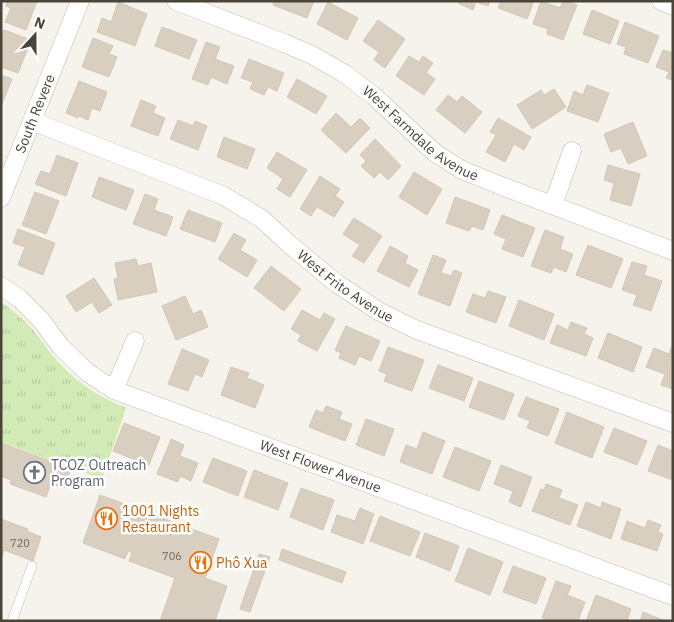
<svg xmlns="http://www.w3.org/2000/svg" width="674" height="622" font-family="'IBM Plex Sans',sans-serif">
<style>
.park{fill:url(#park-tufts)}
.building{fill:#d8cfc1;stroke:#d3c7b4}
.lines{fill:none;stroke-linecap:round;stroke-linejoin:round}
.lane-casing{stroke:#c2bbae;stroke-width:10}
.street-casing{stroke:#c2bbae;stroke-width:19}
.lane{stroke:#fff;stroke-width:9}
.street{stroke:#fff;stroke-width:18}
.labels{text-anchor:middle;stroke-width:5;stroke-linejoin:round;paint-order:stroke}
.number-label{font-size:11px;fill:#6e675b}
.street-label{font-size:14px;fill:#4b4439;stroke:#fff}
.worship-label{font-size:14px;fill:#5b616d;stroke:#fff;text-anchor:start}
.food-label{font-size:14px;fill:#c56008;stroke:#fff;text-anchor:start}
</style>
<defs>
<pattern id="park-tufts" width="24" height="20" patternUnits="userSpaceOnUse" patternTransform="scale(1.25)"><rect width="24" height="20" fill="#d2eab5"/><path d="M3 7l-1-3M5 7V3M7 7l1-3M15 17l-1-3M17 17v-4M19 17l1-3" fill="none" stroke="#b6ca9c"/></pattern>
</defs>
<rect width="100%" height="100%" fill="#f6f3ec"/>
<path class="park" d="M 1,302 C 12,310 24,319 33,330 C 43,342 51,355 62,366 C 80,385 102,398 126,408 L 102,479 L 1,442 Z"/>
<g class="building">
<path d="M 7,1 L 37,1 L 26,30 L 5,22 L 11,8 L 6,6 Z"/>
<path d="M 274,1 L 314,1 L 307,18 L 273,5 Z"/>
<path d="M 458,1 L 490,1 L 488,6 L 476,2 L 473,10 L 458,3 Z"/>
<path d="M 501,1 L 534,1 L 527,19 L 498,8 Z"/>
<path d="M 541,1 L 560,8 L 563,1 L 568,1 L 577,5 L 563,40 L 547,34 L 548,29 L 533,24 Z"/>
<path d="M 118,2 L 147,14 L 135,46 L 97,32 L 102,18 L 111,22 Z"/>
<path d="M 328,2 L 358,18 L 347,40 L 317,24 Z"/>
<path d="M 592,10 L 619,21 L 610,44 L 583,34 Z"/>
<path d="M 378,20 L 405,39 L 385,68 L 374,60 L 379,52 L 363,41 Z"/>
<path d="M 625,22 L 659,36 L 648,63 L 624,54 L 626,47 L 617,44 Z"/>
<path d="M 162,27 L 197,40 L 189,59 L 155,46 Z"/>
<path d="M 4,30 L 31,40 L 18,73 L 1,67 L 1,37 Z"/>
<path d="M 93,38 L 113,46 L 109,54 L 117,57 L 109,77 L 82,67 Z"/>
<path d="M 206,42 L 220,47 L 215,59 L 234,66 L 227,84 L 211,77 L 208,85 L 192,79 Z"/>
<path d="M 663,50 L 673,53 L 673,80 L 666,78 L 669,72 L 656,67 Z"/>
<path d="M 409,56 L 419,62 L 423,56 L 433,63 L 426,73 L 435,79 L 424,95 L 396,76 Z"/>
<path d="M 249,59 L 284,73 L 277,91 L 268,87 L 264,95 L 250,89 L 253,82 L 241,78 Z"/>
<path d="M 1,75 L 12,79 L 1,106 Z"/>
<path d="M 297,79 L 327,96 L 316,114 L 287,97 Z"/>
<path d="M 79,81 L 107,92 L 100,111 L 92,108 L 88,120 L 79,116 L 78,118 L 66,113 Z"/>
<path d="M 587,85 L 609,93 L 598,122 L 567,111 L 574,91 L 583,95 Z"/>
<path d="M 554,89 L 566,107 L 532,129 L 517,105 L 541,90 L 544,95 Z"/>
<path d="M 448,95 L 457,102 L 462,96 L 482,112 L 465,133 L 436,110 Z"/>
<path d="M 141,100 L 156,106 L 153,113 L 165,118 L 158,136 L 131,126 Z"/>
<path d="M 336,113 L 351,127 L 360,118 L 370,128 L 346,153 L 321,130 Z"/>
<path d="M 498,118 L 531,137 L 524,150 L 514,144 L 505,162 L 486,152 L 496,135 L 490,132 Z"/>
<path d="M 178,120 L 193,126 L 195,121 L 207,126 L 198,150 L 170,139 Z"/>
<path d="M 633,122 L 647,156 L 628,164 L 621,148 L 611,152 L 604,134 Z"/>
<path d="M 224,137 L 255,149 L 247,169 L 217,157 Z"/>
<path d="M 375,139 L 401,166 L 388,180 L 380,172 L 374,178 L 361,166 L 366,161 L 360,155 Z"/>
<path d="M 277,152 L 307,170 L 290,197 L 277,189 L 283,179 L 267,168 Z"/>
<path d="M 57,155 L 78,163 L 66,196 L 35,184 L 41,171 L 50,174 Z"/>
<path d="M 608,165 L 640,174 L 631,206 L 610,200 L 614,183 L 604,180 Z"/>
<path d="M 414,172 L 442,189 L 427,215 L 399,197 Z"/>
<path d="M 320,176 L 340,189 L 335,196 L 344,202 L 334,217 L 317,207 L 311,216 L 300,209 Z"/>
<path d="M 99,177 L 134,190 L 126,210 L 92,197 Z"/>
<path d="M 35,192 L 59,201 L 46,234 L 22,225 Z"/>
<path d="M 145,194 L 158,199 L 154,210 L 173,217 L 166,236 L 133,224 Z"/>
<path d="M 455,197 L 490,210 L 483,230 L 472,226 L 469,231 L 446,223 Z"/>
<path d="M 188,210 L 222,223 L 215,242 L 180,229 Z"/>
<path d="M 502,215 L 535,228 L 523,257 L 502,249 L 506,239 L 494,234 Z"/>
<path d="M 354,218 L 382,236 L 364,263 L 352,256 L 360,245 L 343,234 Z"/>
<path d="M 18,229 L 55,243 L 43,275 L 18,265 L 25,247 L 13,243 Z"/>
<path d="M 545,230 L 564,237 L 560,249 L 573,254 L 566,272 L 554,267 L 551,273 L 531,266 Z"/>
<path d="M 234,233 L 246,240 L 240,250 L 257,260 L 247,277 L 218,259 Z"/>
<path d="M 588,245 L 623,259 L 611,288 L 576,275 Z"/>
<path d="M 390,246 L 408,256 L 405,263 L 418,270 L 409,287 L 377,271 Z"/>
<path d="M 433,255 L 446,260 L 441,273 L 451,276 L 454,270 L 462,273 L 450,306 L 418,294 Z"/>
<path d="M 136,259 L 138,266 L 151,263 L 157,292 L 118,300 L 114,279 L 118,278 L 115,263 Z"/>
<path d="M 632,262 L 647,266 L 644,275 L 662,281 L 651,311 L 633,305 L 637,295 L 622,290 Z"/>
<path d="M 271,266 L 301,289 L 284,311 L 254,288 Z"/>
<path d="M 94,278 L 112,305 L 99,313 L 92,302 L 76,312 L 66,296 Z"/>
<path d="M 488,291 L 506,297 L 496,323 L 466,312 L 473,294 L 485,298 Z"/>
<path d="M 185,296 L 193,314 L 201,310 L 208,327 L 176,340 L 162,306 Z"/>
<path d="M 519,300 L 554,314 L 544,340 L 509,326 Z"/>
<path d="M 302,310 L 320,320 L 324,313 L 335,319 L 317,351 L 298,341 L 301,335 L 291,329 Z"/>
<path d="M 571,322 L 587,328 L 584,334 L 593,338 L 586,356 L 550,343 L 557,325 L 568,330 Z"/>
<path d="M 346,326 L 380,341 L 371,361 L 359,356 L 355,365 L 339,358 L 341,353 L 335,350 Z"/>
<path d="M 608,333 L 642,347 L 633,372 L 598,358 Z"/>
<path d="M 672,346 L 673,346 L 673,389 L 661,385 L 665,374 L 646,367 L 654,348 L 669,354 Z"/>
<path d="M 388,347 L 424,360 L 412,391 L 384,381 L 387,374 L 379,371 Z"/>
<path d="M 182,349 L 209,360 L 202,377 L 195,374 L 188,391 L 168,384 Z"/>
<path d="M 438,365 L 473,378 L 464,401 L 429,388 Z"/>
<path d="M 231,367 L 249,373 L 247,378 L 264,385 L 255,408 L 221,395 Z"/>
<path d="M 479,381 L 514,394 L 504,420 L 469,407 Z"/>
<path d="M 526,397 L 559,409 L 548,436 L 527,428 L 530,421 L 518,416 Z"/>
<path d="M 326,406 L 342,412 L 339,419 L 352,424 L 345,441 L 309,427 L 316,410 L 323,413 Z"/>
<path d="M 567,412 L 604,427 L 592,458 L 555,443 Z"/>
<path d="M 366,419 L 394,429 L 384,456 L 356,445 Z"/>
<path d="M 124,423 L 160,437 L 149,465 L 113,451 Z"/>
<path d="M 614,428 L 647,441 L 637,465 L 604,452 Z"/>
<path d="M 423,432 L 445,441 L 432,474 L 400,462 L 406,445 L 417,449 Z"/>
<path d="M 171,439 L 184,445 L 180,456 L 198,463 L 191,481 L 180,476 L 178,482 L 157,474 Z"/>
<path d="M 1,443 L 71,469 L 64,488 L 51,484 L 46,497 L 10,484 L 11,480 L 1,476 Z"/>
<path d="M 658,445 L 673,451 L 673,480 L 648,471 Z"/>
<path d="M 455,447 L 491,461 L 479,491 L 443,477 Z"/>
<path d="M 213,458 L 247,471 L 238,496 L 203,482 Z"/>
<path d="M 501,465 L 532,477 L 521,507 L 509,502 L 513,491 L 494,484 Z"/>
<path d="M 254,470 L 288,483 L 278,510 L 244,497 Z"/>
<path d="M 546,484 L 562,490 L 559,498 L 578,505 L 570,525 L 532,511 L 541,489 L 544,490 Z"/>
<path d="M 301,488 L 334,500 L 323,530 L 290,517 Z"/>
<path d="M 100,495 L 219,539 L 205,578 L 227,586 L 215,621 L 160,621 L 175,578 L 129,561 L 132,553 L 128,551 L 125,559 L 83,543 Z"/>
<path d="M 586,502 L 601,508 L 602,502 L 621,509 L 611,539 L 577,526 Z"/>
<path d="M 360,508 L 374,514 L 363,544 L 331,532 L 337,515 L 355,521 Z"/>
<path d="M 380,516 L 420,532 L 410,556 L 370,541 Z"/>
<path d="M 1,519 L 28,529 L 27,531 L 41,537 L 33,561 L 4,550 L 1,559 Z"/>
<path d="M 648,520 L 661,525 L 658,532 L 663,534 L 657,551 L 621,539 L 627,521 L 645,528 Z"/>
<path d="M 425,533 L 459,546 L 450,571 L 416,557 Z"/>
<path d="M 468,548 L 503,562 L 490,595 L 455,581 Z"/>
<path d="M 282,549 L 346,572 L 342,583 L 279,560 Z"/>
<path d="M 259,554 L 270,557 L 250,612 L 240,609 Z"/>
<path d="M 513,566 L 546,578 L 536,604 L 503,592 Z"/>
<path d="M 556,581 L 571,586 L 567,595 L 585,602 L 578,621 L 573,621 L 567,618 L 566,621 L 549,621 L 542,618 Z"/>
<path d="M 596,595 L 631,609 L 627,621 L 586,621 Z"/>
<path d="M 643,612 L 665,621 L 640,621 Z"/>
</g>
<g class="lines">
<defs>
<path id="lane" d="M 12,621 L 32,566"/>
<g id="street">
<path id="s1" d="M 176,1 L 284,43 L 312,55 L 345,74 L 374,96 L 435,153 L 462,170 L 499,185 L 673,251"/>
<path d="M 661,1 L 673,6"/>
<path id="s2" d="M 32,121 L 224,196 L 262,219 L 289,244 L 336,283 L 380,312 L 417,330 L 673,423"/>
<path id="s3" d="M 1,198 L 80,1"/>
<path d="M 553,205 L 572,151"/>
<path id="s4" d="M 1,286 L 20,299 L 41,320 L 61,347 L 87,372 L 114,390 L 673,596"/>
<path d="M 114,390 L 135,341"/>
</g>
</defs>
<use href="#lane" class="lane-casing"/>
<use href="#street" class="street-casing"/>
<use href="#lane" class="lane"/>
<use href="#street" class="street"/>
</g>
<defs>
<symbol id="church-ring" viewBox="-11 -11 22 22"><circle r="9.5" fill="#fff" stroke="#6b7280" stroke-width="1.5"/><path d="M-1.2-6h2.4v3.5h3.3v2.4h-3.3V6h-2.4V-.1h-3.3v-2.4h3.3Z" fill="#6b7280"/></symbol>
<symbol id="restaurant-ring" viewBox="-11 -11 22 22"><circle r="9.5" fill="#fff" stroke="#e8710a" stroke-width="1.5"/><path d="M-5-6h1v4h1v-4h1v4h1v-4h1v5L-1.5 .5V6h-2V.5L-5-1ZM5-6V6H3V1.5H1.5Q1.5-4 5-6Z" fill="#e8710a"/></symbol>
</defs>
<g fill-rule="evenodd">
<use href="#church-ring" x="22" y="460" width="25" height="25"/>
<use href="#restaurant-ring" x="94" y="506" width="25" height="25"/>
<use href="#restaurant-ring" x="188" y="550" width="25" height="25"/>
</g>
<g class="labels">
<g class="number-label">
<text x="20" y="547">720</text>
<text x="172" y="560">706</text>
</g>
<g class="street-label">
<text dy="5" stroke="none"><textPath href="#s3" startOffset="91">South Revere</textPath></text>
<text dy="5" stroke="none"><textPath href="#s1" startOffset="281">West Farmdale Avenue</textPath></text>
<text dy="5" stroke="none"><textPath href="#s2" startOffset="358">West Frito Avenue</textPath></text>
<text dy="5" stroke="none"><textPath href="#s4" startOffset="375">West Flower Avenue</textPath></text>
</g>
<g class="worship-label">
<text x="51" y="470">TCOZ Outreach<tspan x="51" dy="16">Program</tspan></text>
</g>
<g class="food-label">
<text x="122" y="516">1001 Nights<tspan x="122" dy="16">Restaurant</tspan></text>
<text x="216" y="568">Phô Xua</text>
</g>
</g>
<rect width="674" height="622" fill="none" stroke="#4b4439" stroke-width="5"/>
<g transform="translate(35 35) rotate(21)" stroke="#ffffff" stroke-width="4" paint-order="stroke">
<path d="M0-4L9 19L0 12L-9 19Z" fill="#4b4439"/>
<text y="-8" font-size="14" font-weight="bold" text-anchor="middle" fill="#4b4439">N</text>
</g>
</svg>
